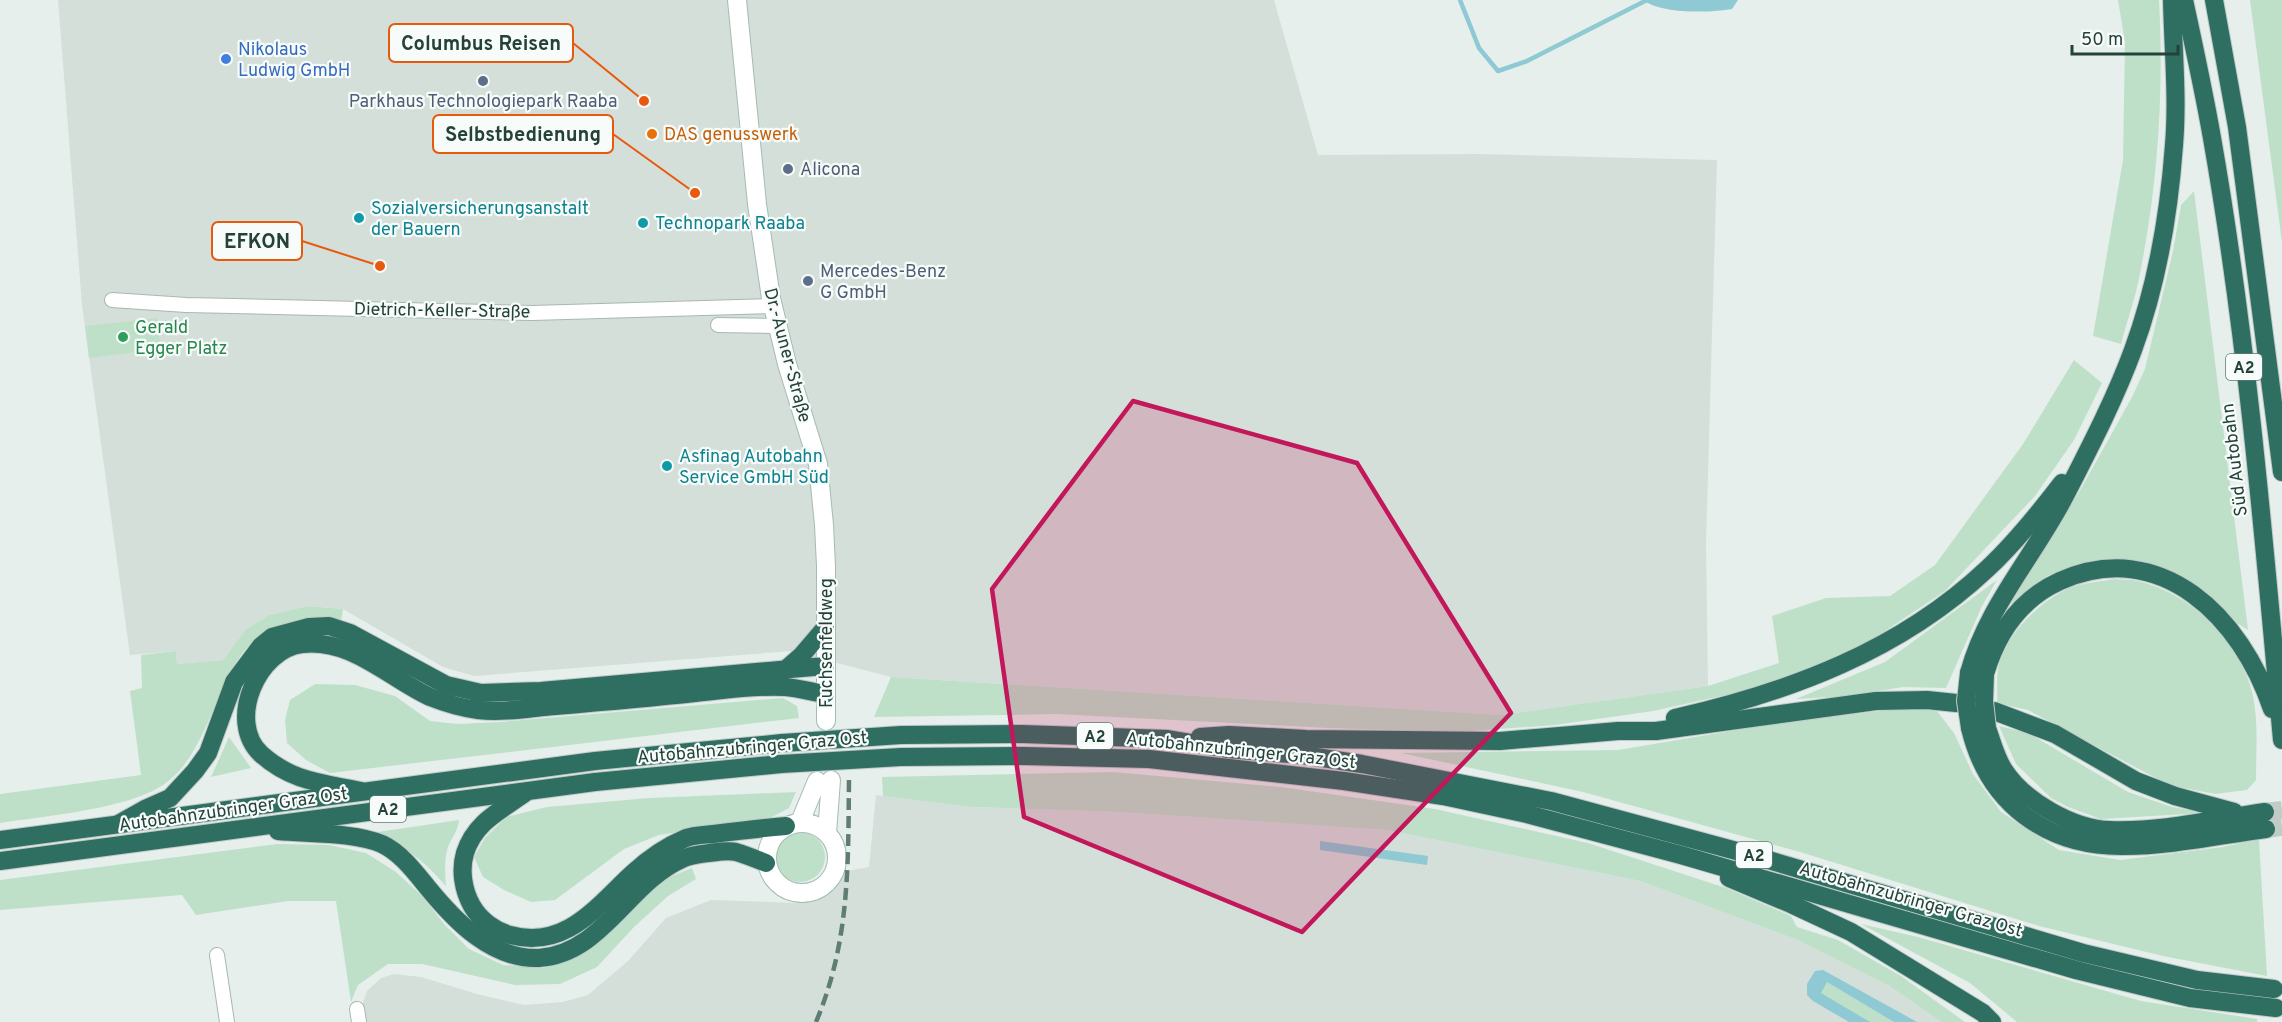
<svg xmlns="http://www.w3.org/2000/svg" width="2282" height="1022" font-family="Overpass,sans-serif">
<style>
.built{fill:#d4dfda}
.green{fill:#bfe0c8}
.water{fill:#8ec9d4}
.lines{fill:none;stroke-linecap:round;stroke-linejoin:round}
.stream{stroke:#8ec9d4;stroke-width:4.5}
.motorway-tunnel{stroke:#bfccc8;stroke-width:18;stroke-dasharray:18 9;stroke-linecap:butt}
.minor-casing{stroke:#a8b8b2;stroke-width:16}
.secondary-casing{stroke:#a4bbb3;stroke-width:20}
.motorway-casing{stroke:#c2cac8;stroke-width:20}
.minor{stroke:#fff;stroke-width:14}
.secondary{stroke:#fff;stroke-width:18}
.motorway{stroke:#2f6f62;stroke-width:18}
.rail{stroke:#5f7d75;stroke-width:4.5;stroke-dasharray:12 6;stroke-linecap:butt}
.motorway-bridge-casing{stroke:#c2cac8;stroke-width:20;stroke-linecap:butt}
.motorway-bridge{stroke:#2f6f62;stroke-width:18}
.marked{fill:#c2185b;fill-opacity:0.2;stroke:#c2185b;stroke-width:4.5;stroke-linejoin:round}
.shop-dot{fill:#3f7fe0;stroke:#f7fbf9;stroke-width:2}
.service-dot{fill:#5c6f8a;stroke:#f7fbf9;stroke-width:2}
.food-dot{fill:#e8710a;stroke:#f7fbf9;stroke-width:2}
.culture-dot{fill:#0f9aa8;stroke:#f7fbf9;stroke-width:2}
.leisure-dot{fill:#2e9e5b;stroke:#f7fbf9;stroke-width:2}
.labels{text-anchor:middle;stroke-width:4.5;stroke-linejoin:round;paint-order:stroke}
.shield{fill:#f7fbf9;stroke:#637a73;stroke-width:1.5}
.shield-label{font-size:16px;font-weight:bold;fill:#24423a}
.shop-label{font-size:18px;fill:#366cbe;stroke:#f7fbf9;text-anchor:start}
.service-label{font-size:18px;fill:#4e5e75;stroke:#f7fbf9;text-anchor:start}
.food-label{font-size:18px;fill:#c56008;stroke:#f7fbf9;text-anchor:start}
.culture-label{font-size:18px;fill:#0d838f;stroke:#f7fbf9;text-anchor:start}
.street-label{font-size:18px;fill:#24423a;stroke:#f7fbf9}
.leisure-label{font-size:18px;fill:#27864d;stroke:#f7fbf9;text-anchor:start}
.leader{fill:none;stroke:#e8590c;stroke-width:2}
.callout-dot{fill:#e8590c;stroke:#f7fbf9;stroke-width:2}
.callout{fill:#f7fbf9;stroke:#e8590c;stroke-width:2}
.callout-label{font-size:20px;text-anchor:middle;font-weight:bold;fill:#24423a}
</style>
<rect width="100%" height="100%" fill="#e6efeb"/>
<g class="built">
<path d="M 58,0 L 1274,0 L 1318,155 L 1479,154 L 1717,160 L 1706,544 L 1708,686 L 1501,715 L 891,677 L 791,651 L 474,676 L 443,667 L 343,609 L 308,606 L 269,615 L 246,629 L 223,660 L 177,664 L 176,651 L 130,655 L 82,305 Z"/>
<path d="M 876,795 L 971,807 L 1119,812 L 1387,830 L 1640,881 L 1800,941 L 1888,985 L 1941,1022 L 363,1022 L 361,1009 L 367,991 L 381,978 L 394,974 L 421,977 L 477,994 L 524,1005 L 563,1002 L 588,995 L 628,961 L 666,918 L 711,900 L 798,903 L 819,898 L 836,887 L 847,871 L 869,867 Z"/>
</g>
<g class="green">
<path d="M 2118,0 L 2159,0 C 2164,91 2158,184 2140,273 C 2136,297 2127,320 2121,344 L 2093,336 L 2123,160 L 2125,42 Z"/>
<path d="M 2250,0 L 2282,0 L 2282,242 Z"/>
<path d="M 2194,191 L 2248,630 L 2237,623 L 2208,595 L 2175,574 L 2095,561 L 2068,568 L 2047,576 L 2007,607 L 2051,534 L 2078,494 L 2132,397 L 2145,369 L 2173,251 L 2181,205 Z"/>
<path d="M 157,318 L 161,349 L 89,358 L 85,326 Z"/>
<path d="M 2074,360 L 2102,383 L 2074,440 L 2035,496 L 1945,591 L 1864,645 L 1798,674 L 1744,691 L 1653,711 L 1555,725 L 1457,732 L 1328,728 L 1056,714 L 874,717 L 891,677 L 1501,715 L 1708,686 L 1779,663 L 1772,616 L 1826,598 L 1890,596 L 1935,565 L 2023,444 Z"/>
<path d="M 2115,579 C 2123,580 2131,579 2138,581 C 2189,593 2237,638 2251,688 C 2259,717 2256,749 2256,780 L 2247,790 L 2215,794 L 2169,785 L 2028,710 L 1997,703 C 1998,693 1996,681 1998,670 C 2003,639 2034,607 2061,592 C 2077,583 2098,582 2115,579 Z"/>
<path d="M 1997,580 L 1982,606 L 1946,688 L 1903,687 L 1849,696 L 1796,699 L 1885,662 Z"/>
<path d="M 308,606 L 343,609 L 341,621 C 308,617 269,622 245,650 C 225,674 216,707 202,735 C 193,753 183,770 167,782 C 134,809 43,816 0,823 L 0,794 L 141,775 L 130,691 L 142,688 L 141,655 L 176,651 L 177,664 L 223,660 L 246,629 L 269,615 Z"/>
<path d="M 315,684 L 355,685 L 395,696 L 430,721 L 457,724 L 500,722 L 783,698 L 797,706 L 799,718 L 330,773 L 306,760 L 287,743 L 285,720 L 290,700 Z"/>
<path d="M 1906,708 L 1937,711 L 1954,733 L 1973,774 L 2001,812 L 2059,850 L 2120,860 L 2223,847 L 2259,839 L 2267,976 L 2163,956 L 2039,926 L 1800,852 L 1583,792 L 1401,753 L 1618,750 L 1784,722 Z"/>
<path d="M 1999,726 L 2028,733 L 2128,792 L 2172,807 L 2205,813 L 2101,819 L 2068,807 L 2051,798 L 2016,764 Z"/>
<path d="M 229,737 L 251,768 L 211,777 Z"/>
<path d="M 1113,772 L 1281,787 L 1435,809 L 1588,843 L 1726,888 L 1791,916 L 1797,927 L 1838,940 L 1901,976 L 1965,1022 L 1941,1022 L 1888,985 L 1800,941 L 1640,881 L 1387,830 L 1119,812 L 971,807 L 883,796 L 882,777 Z"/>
<path d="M 796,792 L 789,808 L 770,818 L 659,835 L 624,849 L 555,900 L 531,902 L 504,890 L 483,877 L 474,857 L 485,838 L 506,817 L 547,807 L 649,798 Z"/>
<path d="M 459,820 C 458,831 452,837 448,847 C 444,859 445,873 446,886 C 424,861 407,848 378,832 Z"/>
<circle cx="800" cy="857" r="25"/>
<path d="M 277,844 L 329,845 L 366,853 L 396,872 L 423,897 L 444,924 L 469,949 L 503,965 L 544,968 L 573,959 L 600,941 L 660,881 L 692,868 L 696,879 L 668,896 L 634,927 L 597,967 L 560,984 L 515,985 L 422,964 L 388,964 L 358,985 L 351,1002 L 336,901 L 288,901 L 196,915 L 182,895 L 0,910 L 0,880 Z"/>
<path d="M 1861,924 L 1918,937 L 2141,1001 L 2257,1019 L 2257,1022 L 2017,1022 L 1970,983 Z"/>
<path d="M 1827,982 L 1894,1022 L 1870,1022 L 1820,993 Z"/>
</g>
<g class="water">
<path d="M 1643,0 L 1738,0 L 1732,9 C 1709,13 1661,14 1643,0 Z"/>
<path d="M 1320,841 L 1428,856 L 1427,865 L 1320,850 Z"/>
<path d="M 1823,970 L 1917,1022 L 1894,1022 L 1827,982 L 1821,993 L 1870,1022 L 1849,1022 L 1813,1001 L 1807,995 L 1807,984 L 1815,971 Z"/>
</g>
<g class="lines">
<path class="stream" d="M 1460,0 L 1479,48 L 1498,71 L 1527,61 L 1647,0"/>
<g class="motorway-tunnel">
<path d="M 2265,812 L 2282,810"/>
<path d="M 2266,829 L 2282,827"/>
</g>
<defs>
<g id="minor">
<path d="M 112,300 L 186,305 L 532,313 L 773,306"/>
<path d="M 718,325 L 777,326"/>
<path d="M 217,955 L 227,1022"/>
<path d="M 357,1009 L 359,1022"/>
</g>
<g id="secondary">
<path d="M 737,0 L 757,204 L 771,298 L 787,364 L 818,464 L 824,525 L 826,566 L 826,721"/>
<path d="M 800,822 L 817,781"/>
<circle cx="802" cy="858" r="35"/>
<path d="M 827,833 L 831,780"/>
</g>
<g id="motorway">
<path d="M 2184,0 C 2194,46 2204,92 2212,138 C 2247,337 2264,539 2282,740"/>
<path d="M 2214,0 L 2237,127 L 2282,472"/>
<path d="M 785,670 L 801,656 L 825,628"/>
<path d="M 1969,673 C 1987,606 2035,555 2066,494 C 2090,447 2115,399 2133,350 C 2157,285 2169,214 2174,145 C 2178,97 2173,48 2172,0"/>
<path d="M 1985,674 C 1997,633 2020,599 2060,581 C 2162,536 2242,619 2272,709"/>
<path d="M 1994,711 L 2055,734 L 2136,781 L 2175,796 L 2234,812"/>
<path d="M 1675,718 C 1789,692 1900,651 1987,569 C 2014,544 2039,513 2062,483"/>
<path d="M 1970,728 C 1988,804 2047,847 2124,846 C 2170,846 2221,835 2266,829"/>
<path d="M 1987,728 C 1992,742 1996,758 2004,770 C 2024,801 2073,829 2110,830 C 2160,832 2216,819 2265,812"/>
<path d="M 901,735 L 1022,734 L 1168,739 L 1227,749 L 1303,755 L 1362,764 L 1551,801 L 1755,856 L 2083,953 L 2197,980 L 2274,989"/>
<path d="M 1200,737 L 1229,735 L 1306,739 L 1500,741 L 1618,731 L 1656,731 L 1876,701 L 1927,700 L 1956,703"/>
<path d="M 901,757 L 1024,756 L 1149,759 L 1344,781 L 1443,796 L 1527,814 L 1681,855 L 2076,970 L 2190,998 L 2276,1008"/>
<path d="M 361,791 C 323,783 292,782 261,754 C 226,721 258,649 302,644 C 351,638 389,678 430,697 C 445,703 462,708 478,710 C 503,713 530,708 555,706 C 602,702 648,698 695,693 C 725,690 755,685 785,687 C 799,688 812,692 825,694"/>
<path d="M 525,793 C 500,811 475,822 465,853 C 460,870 463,890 472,906 C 480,920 495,931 510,935 C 566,950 597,906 633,873 C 648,859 667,846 686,838 C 694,835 704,835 713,834 C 737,831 762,828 786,826"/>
<path d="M 120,823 L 145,809 L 170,798 L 195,771 L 208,753 L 234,682 L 261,646 L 272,637 L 309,627 L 329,626 L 350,633 L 446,685 L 481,693 L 541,691 L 825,666"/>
<path d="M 278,831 C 309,834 354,832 382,844 C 401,853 415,872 428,888 C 455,921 492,960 539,958 C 602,954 628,883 682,859 C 690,855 700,854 709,853 C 717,852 728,850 736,852 C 746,855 756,859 766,863"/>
<path d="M 0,840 L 595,761 L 782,743"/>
<path d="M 0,861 L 595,782 L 781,764"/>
<path d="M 1729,878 L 1791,904 L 1851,932 L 1983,1013 L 1992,1022"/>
</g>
</defs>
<use href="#minor" class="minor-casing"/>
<use href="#secondary" class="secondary-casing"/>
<use href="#motorway" class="motorway-casing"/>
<use href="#minor" class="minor"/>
<use href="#secondary" class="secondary"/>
<use href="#motorway" class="motorway"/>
<path class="rail" d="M 816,1022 C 850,941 848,866 849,779"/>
<defs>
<g id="motorway-bridge">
<path d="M 1969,673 L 1966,701 L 1970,728"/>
<path d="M 1985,674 L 1984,701 L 1987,728"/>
<path d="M 782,743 L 901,735"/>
<path d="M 781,764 L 901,757"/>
</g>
</defs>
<use href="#motorway-bridge" class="motorway-bridge-casing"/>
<use href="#motorway-bridge" class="motorway-bridge"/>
</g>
<path class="marked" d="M 1133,401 L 1357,463 L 1511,713 L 1302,932 L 1024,817 L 992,589 Z"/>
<circle class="shop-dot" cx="226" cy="59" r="6"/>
<g class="service-dot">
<circle cx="483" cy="81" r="6"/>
<circle cx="788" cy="169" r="6"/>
<circle cx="808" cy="281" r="6"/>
</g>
<circle class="food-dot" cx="652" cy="134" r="6"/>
<g class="culture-dot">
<circle cx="359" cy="218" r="6"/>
<circle cx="643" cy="223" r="6"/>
<circle cx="667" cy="466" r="6"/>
</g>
<circle class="leisure-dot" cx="123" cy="337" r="6"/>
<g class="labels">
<g class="shield">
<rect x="2226" y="354" width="36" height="26" rx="4.5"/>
<rect x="1077" y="723" width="36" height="26" rx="4.5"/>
<rect x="370" y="796" width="36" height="26" rx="4.5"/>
<rect x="1736" y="842" width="36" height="26" rx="4.5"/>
</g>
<g class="shield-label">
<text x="2244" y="373">A2</text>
<text x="1095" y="742">A2</text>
<text x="388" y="815">A2</text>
<text x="1754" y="861">A2</text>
</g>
<g class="shop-label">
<text x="238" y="55">Nikolaus<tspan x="238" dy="21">Ludwig GmbH</tspan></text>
</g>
<g class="service-label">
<text x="483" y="107" text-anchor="middle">Parkhaus Technologiepark Raaba</text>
<text x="800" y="175">Alicona</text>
<text x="820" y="277">Mercedes-Benz<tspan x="820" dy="21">G GmbH</tspan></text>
</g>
<g class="food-label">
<text x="664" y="140">DAS genusswerk</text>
</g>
<g class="culture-label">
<text x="371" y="214">Sozialversicherungsanstalt<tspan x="371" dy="21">der Bauern</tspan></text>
<text x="655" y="229">Technopark Raaba</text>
<text x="679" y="462">Asfinag Autobahn<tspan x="679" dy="21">Service GmbH Süd</tspan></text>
</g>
<g class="street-label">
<text transform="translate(442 310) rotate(1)" y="6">Dietrich-Keller-Straße</text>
<text transform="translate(788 355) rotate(75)" y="6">Dr.-Auner-Straße</text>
<text transform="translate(2234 460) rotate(-97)" y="6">Süd Autobahn</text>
<text transform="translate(826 643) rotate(-90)" y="6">Fuchsenfeldweg</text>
<text transform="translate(752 747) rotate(-5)" y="6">Autobahnzubringer Graz Ost</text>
<text transform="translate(1241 750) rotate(6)" y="6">Autobahnzubringer Graz Ost</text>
<text transform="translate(233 809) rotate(-8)" y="6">Autobahnzubringer Graz Ost</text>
<text transform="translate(1911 899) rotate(16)" y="6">Autobahnzubringer Graz Ost</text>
</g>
<g class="leisure-label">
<text x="135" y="333">Gerald<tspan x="135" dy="21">Egger Platz</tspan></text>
</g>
</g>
<path class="leader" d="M644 101L573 43M695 193L613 134M380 266L302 241"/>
<g class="callout-dot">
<circle cx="644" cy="101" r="6"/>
<circle cx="695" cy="193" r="6"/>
<circle cx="380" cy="266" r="6"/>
</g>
<g class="callout">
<rect x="389" y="24" width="184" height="38" rx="6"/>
<rect x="433" y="115" width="180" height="38" rx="6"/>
<rect x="212" y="222" width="90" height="38" rx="6"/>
</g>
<g class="callout-label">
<text x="481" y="50">Columbus Reisen</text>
<text x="523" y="141">Selbstbedienung</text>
<text x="257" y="248">EFKON</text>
</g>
<path d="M2072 45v9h106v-9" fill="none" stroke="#24423a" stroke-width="3"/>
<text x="2081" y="45" font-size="18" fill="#24423a" stroke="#f7fbf9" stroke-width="4.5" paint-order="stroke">50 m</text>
</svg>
